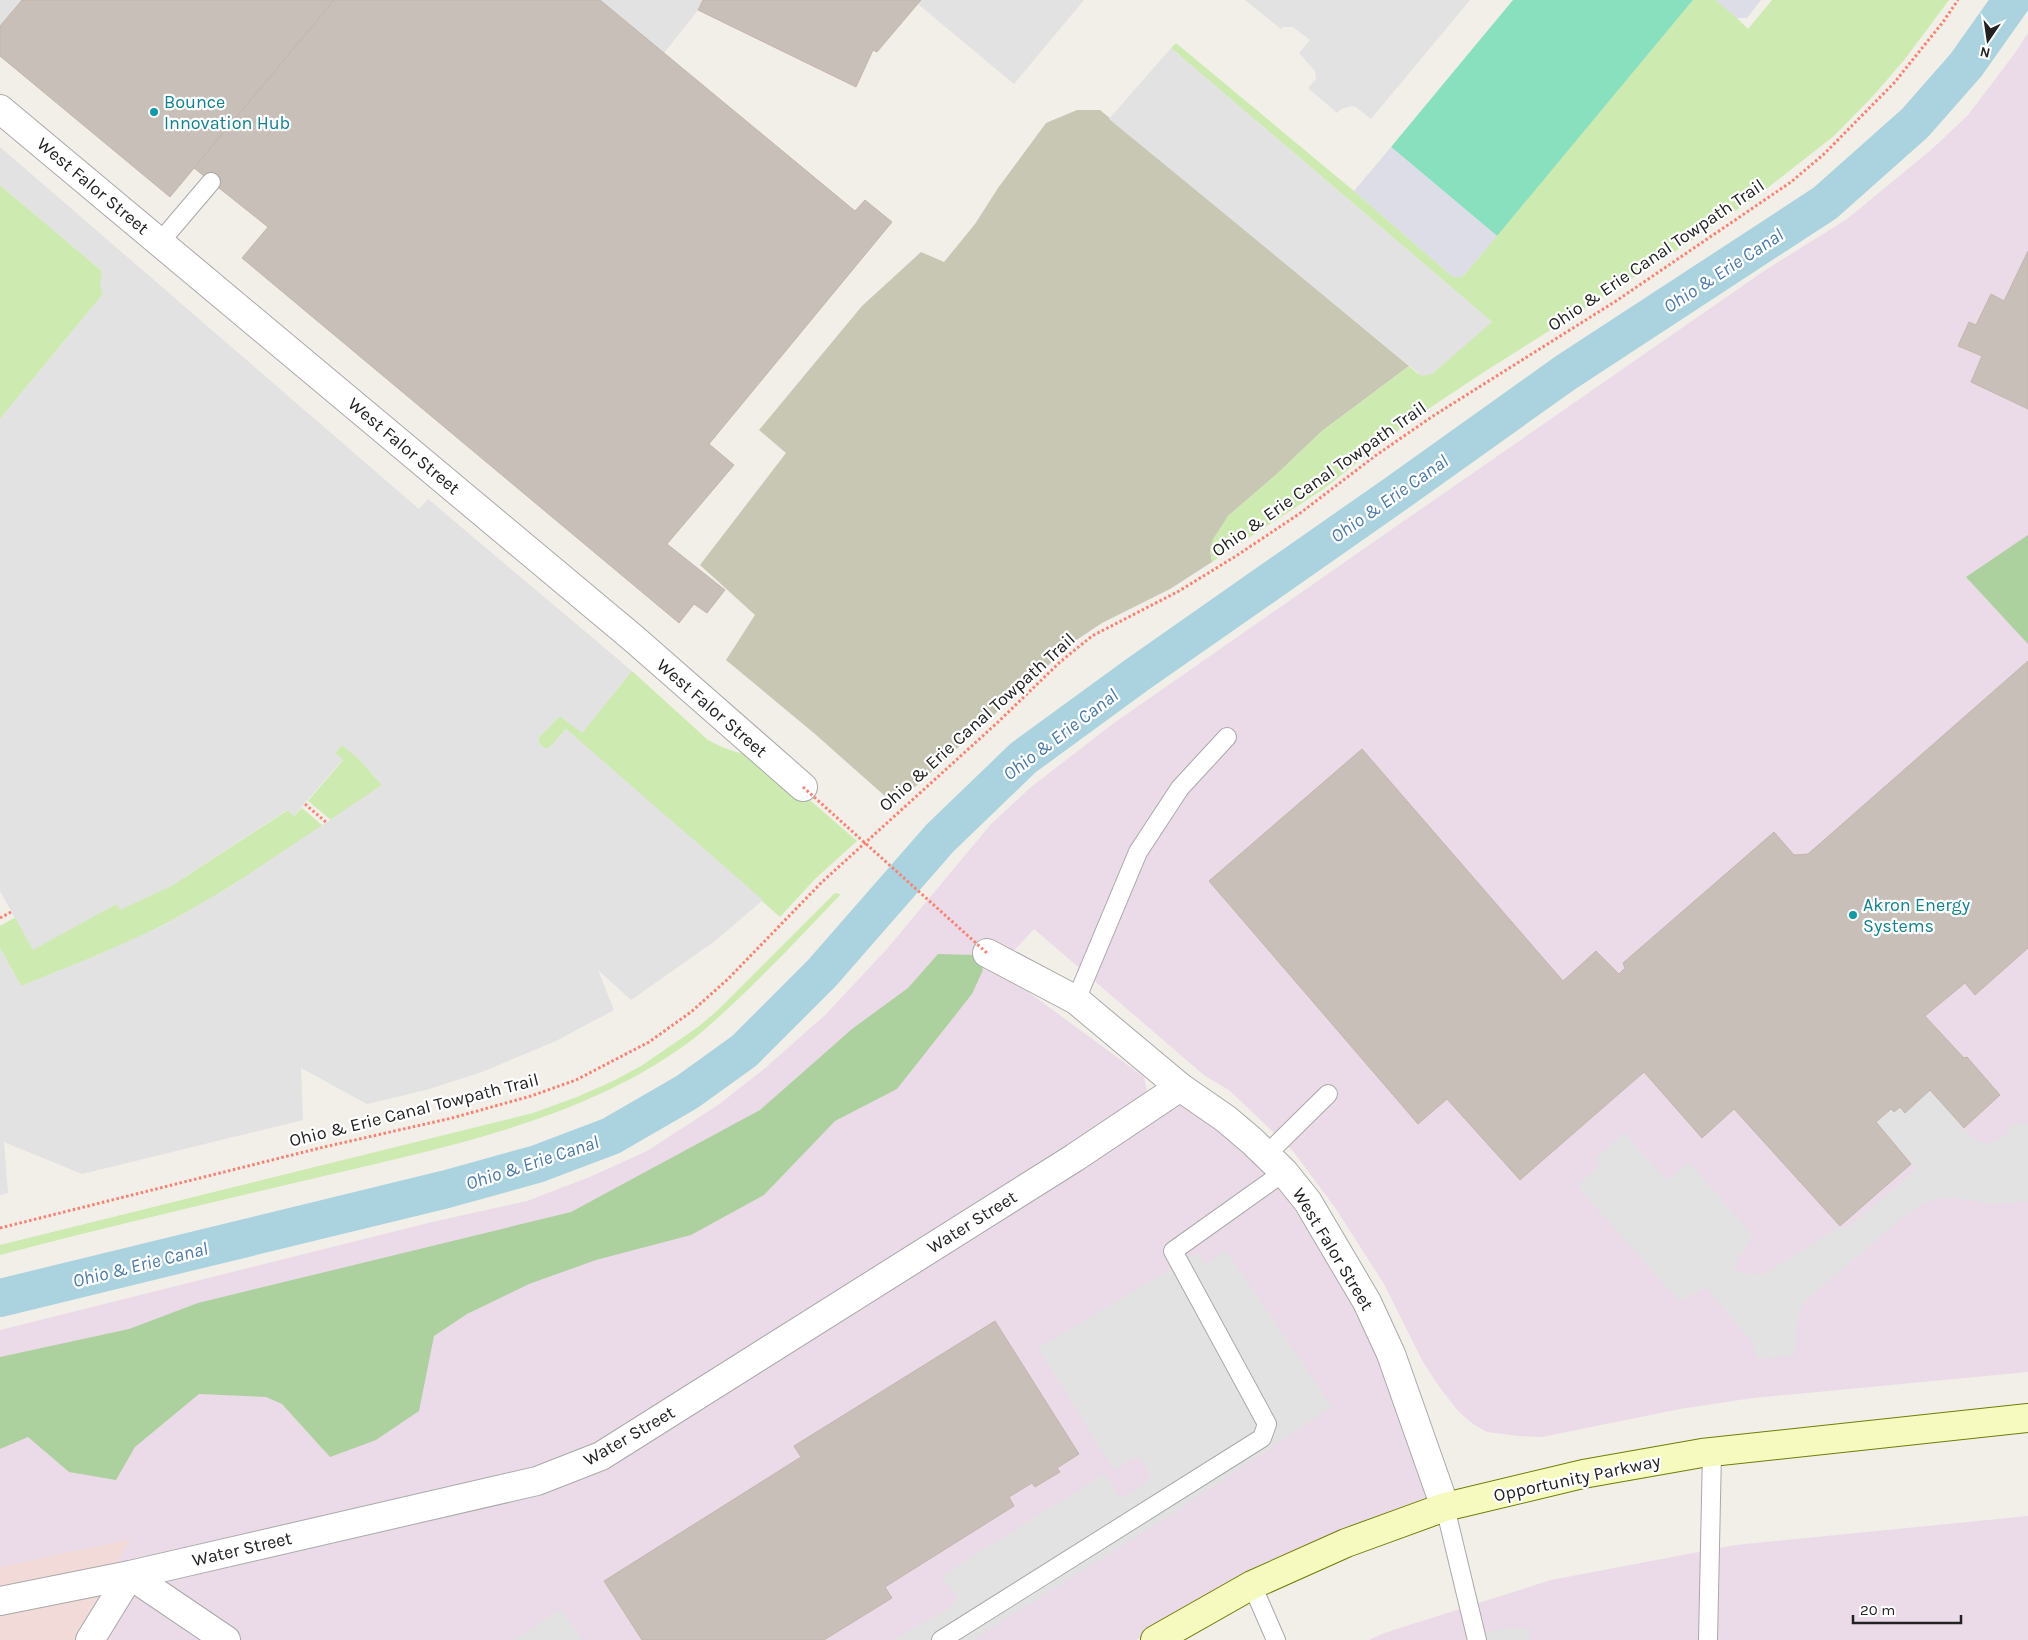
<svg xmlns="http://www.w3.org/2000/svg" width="2028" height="1640" font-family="Karla,sans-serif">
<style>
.commercial{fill:#f2dad9}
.industrial{fill:#ebdbe8}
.construction{fill:#c7c7b4}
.grass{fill:#cdebb0}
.forest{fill:#add19e}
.pitch{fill:#88e0be}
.parking{fill:#e2e2e2}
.plaza{fill:#dddde8}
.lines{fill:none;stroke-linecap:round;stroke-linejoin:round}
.canal{stroke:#aad3df;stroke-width:38}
.building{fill:#c7bfb8;stroke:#c4b6ab}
.lane-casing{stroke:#a9a9a9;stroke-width:20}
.street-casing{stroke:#a9a9a9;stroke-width:30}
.secondary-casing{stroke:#707d05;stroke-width:30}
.path{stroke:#fa8072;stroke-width:3;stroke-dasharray:2.5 2.5;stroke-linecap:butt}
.lane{stroke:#fff;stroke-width:18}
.street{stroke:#fff;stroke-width:28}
.secondary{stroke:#f7fabf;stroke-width:28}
.path-bridge{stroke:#fa8072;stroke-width:3;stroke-dasharray:2.5 2.5;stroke-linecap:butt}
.culture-dot{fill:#0f9aa8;stroke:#fff;stroke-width:2}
.labels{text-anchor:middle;stroke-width:4.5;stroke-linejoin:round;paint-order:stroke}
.culture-label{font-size:18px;fill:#0d838f;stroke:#fff;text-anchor:start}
.street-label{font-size:18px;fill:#222;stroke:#fff}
.water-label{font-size:19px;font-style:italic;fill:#4a7aab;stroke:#fff}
</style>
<rect width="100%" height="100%" fill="#f2efe9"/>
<path class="commercial" d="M 132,1538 L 75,1640 L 0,1640 L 0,1567 Z"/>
<g class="industrial">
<path d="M 2028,33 L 2028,1372 L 1753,1398 L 1680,1409 L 1542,1437 L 1518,1436 L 1487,1432 L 1473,1424 L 1459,1412 L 1440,1388 L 1423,1362 L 1384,1284 L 1336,1209 L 1293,1151 L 1229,1090 L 1205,1076 L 1034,929 L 997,969 L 1144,1077 L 1147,1091 L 1144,1096 L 1180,1101 L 1255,1156 L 1340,1271 L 1378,1345 L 1429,1500 L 1198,1601 L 1136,1640 L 74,1640 L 131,1539 L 0,1567 L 0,1330 L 432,1222 L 527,1201 L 592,1176 L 647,1151 L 718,1105 L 764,1069 L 825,1015 L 886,950 L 991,824 L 1031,787 L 1114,723 L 1398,525 L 1764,271 L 1847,219 L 1932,149 L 1968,115 L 2015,53 Z"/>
<path d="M 2028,1516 L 2028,1640 L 1369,1640 L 1384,1633 L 1551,1580 L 1735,1545 Z"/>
</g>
<path class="construction" d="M 1077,110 L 1100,110 L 1409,366 L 1322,431 L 1278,473 L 1228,516 L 1210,550 L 1212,562 L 1170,589 L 1102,623 L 1075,641 L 895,805 L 815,734 L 726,660 L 755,615 L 700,565 L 786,453 L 759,430 L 862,306 L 921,252 L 944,262 L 975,224 L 998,188 L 1046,123 Z"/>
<g class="grass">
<path d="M 1693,0 L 1716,0 L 1737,18 L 1748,29 L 1772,0 L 1949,0 L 1905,59 L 1874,95 L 1834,136 L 1756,197 L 1685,245 L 1484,372 L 1413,419 L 1322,490 L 1212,562 L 1210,550 L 1213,539 L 1228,516 L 1278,473 L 1322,431 L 1409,366 L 1418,374 L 1492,322 L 1171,48 L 1176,43 L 1354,191 L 1453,277 L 1464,275 Z"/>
<path d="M 0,185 L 102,271 L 103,294 L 0,419 Z"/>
<path d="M 632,671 L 708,740 L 722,747 L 736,752 L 759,756 L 857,841 L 815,879 L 780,917 L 566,729 L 549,748 L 544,748 L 539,743 L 539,737 L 560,716 L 582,732 Z"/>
<path d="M 342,745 L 359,759 L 382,785 L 331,820 L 308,801 L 343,760 L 335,753 Z"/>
<path d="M 302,808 L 323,826 C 270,860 218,897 161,926 C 116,949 68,967 21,986 L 0,948 L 0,926 L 16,917 L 33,949 L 116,904 L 120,909 L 171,886 L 288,810 L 294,816 Z"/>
<path d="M 835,893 L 841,894 C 806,931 772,967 735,1002 C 719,1017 703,1032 685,1045 C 580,1121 444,1147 320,1177 C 213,1202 106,1227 0,1255 L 0,1245 L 533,1113 L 577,1097 L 611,1082 L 641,1066 L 698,1027 L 719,1009 Z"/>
</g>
<g class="forest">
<path d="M 2028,535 L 2028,644 L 1966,577 Z"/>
<path d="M 938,954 L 976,955 L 983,970 L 972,994 L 897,1089 L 835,1121 L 764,1195 L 691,1235 L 596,1260 L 529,1284 L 467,1314 L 434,1336 L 419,1411 L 376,1440 L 330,1457 L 282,1404 L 266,1397 L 199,1394 L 135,1447 L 116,1480 L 69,1472 L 28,1437 L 0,1449 L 0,1357 L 129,1329 L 198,1303 L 571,1212 L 760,1110 L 852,1029 L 908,988 Z"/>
</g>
<path class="pitch" d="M 1513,0 L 1693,0 L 1497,236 L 1391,147 Z"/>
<g class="parking">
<path d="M 0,0 L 22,0 L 0,26 Z"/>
<path d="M 600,0 L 703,0 L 698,10 L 664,53 Z"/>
<path d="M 921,0 L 1084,0 L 1014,84 L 918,4 Z"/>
<path d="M 1245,0 L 1470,0 L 1371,119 L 1356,107 L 1352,106 L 1341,109 L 1337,113 L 1308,88 L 1316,79 L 1315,71 L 1299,53 L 1310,40 L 1293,27 L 1283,27 L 1281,29 Z"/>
<path d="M 1171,48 L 1492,322 L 1432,374 L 1422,376 L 1109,119 Z"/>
<path d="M 0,147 L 419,509 L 428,499 L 632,671 L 582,733 L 560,716 L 539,737 L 539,743 L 544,748 L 549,748 L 566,729 L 763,900 L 715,941 L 631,1000 L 598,970 L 614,1010 L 556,1041 L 482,1072 L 426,1090 L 367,1104 L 301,1068 L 303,1120 L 82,1174 L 4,1142 L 8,1193 L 0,1195 L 0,948 L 21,986 L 98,955 L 162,926 L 231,886 L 382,785 L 359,759 L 342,745 L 335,753 L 343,759 L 294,816 L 287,810 L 171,886 L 120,910 L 116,904 L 33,950 L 0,891 L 0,419 L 103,294 L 100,286 L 102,271 L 0,185 Z"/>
<path d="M 1930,1090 L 1964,1128 L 1970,1136 L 1981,1142 L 1989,1143 L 1998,1140 L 2007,1134 L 2010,1125 L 2028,1123 L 2028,1201 L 1997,1204 L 1953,1198 L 1938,1199 L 1925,1203 L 1911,1211 L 1808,1298 L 1801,1309 L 1798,1316 L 1794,1355 L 1758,1359 L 1752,1342 L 1706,1288 L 1679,1301 L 1577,1186 L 1600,1165 L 1595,1158 L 1624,1133 L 1665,1178 L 1669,1179 L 1689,1162 L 1753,1236 L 1732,1269 L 1747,1274 L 1759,1275 L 1766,1273 L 1840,1226 L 1844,1229 L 1848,1227 L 1912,1173 L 1914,1168 L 1911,1164 L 1876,1122 L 1891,1109 L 1894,1112 Z"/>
<path d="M 1226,1251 L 1332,1407 L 1177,1511 L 973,1640 L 892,1640 L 951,1607 L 957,1598 L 941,1576 L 1104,1474 L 1119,1496 L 1127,1496 L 1148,1481 L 1151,1476 L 1140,1457 L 1131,1459 L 1114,1470 L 1038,1348 L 1197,1253 L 1205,1264 Z"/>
<path d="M 561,1609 L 583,1640 L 513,1640 Z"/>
<path d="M 1530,1628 L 1529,1640 L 1467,1640 L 1494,1630 Z"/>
</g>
<g class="plaza">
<path d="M 1716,0 L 1761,0 L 1747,18 L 1737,18 Z"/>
<path d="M 1391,147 L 1497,236 L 1462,277 L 1453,277 L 1354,191 Z"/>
</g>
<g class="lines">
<path class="canal" d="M 0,1298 L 447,1189 L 537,1164 L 611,1136 L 687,1092 L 744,1051 L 822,973 L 940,838 L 1023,758 L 1138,674 L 1394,495 L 1565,373 L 1825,203 L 1915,123 L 1966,65 L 2012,0"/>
</g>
<g class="building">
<path d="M 22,0 L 334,0 L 170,197 L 0,56 L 0,26 Z"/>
<path d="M 334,0 L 600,0 L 855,211 L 865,200 L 892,222 L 709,444 L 734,465 L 667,544 L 725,590 L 707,613 L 694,604 L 679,623 L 242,258 L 268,227 L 194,168 Z"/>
<path d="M 703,0 L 921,0 L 877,52 L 873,50 L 856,87 L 698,10 Z"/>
<path d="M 2028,251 L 2028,409 L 1971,382 L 1982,356 L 1958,346 L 1969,322 L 1976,325 L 1991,294 L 2004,301 Z"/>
<path d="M 2028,661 L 2028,948 L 1975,995 L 1965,983 L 1925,1016 L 1964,1058 L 1967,1057 L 2000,1095 L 1964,1128 L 1930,1090 L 1905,1113 L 1900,1107 L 1894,1112 L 1891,1109 L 1876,1122 L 1911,1164 L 1840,1226 L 1734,1109 L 1702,1138 L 1644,1072 L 1520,1180 L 1447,1099 L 1418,1124 L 1209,881 L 1362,749 L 1563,981 L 1596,951 L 1619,974 L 1625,968 L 1623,963 L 1774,832 L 1794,855 L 1808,854 Z"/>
<path d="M 995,1321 L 1079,1454 L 1057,1468 L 1060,1472 L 1035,1487 L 1032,1483 L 1009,1497 L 1014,1506 L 885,1587 L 892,1598 L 824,1640 L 642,1640 L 604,1581 L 801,1457 L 794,1446 Z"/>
</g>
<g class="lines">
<defs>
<g id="lane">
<path d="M 160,242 L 211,182"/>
<path d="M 1076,1000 L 1138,852 L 1180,788 L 1227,737"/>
<path d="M 1266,1155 L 1328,1094"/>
<path d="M 1445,1507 L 1477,1640"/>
<path d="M 1252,1585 L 1276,1640"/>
<path d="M 941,1640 L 1262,1438 L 1267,1424 L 1173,1251 L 1284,1172"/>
<path d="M 1708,1640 L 1712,1452"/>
</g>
<g id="street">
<path d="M 0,109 L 633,638 L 803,787"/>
<path d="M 987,953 L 1076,1000 L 1180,1087 L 1226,1119 L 1252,1141 L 1284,1172 L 1308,1202 L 1367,1302 L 1391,1354 L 1445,1507"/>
<path d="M 0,1601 L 130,1575 L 537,1481 L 601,1456 L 1074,1158 L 1180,1087"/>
<path d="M 90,1640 L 130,1575 L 226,1640"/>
</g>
<path id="secondary" d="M 1155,1640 L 1252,1585 L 1346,1543 L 1445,1507 L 1583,1474 L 1702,1453 L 2028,1418"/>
</defs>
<use href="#lane" class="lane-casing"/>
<use href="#street" class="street-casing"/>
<use href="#secondary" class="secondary-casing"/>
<g class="path">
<path d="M 305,804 L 327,823"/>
<path d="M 0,918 L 11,912"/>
<path d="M 0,1228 L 324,1147 L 452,1118 L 531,1096 L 576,1080 L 649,1042 L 691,1012 L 728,979 L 822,882 L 997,723 L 1060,662 L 1092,636 L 1179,591 L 1236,556 L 1299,514 L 1375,456 L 1433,416 L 1616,301 L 1791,182 L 1824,154 L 1894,83 L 1943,22 L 1958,0"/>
</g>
<use href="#lane" class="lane"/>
<use href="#street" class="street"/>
<use href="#secondary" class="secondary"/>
<path class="path-bridge" d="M 803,787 L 987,953"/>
</g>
<g class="culture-dot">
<circle cx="154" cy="112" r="5"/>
<circle cx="1853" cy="915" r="5"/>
</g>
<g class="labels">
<g class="culture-label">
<text x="164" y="108">Bounce<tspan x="164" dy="21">Innovation Hub</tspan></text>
<text x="1863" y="911">Akron Energy<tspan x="1863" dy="21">Systems</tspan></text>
</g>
<g class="street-label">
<text transform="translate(93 186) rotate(40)" y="6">West Falor Street</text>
<text transform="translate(1656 255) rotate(-34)" y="6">Ohio &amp; Erie Canal Towpath Trail</text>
<text transform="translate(404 446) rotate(40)" y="6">West Falor Street</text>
<text transform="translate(1319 479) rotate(-35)" y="6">Ohio &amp; Erie Canal Towpath Trail</text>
<text transform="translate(712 708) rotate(41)" y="6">West Falor Street</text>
<text transform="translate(977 722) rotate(-42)" y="6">Ohio &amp; Erie Canal Towpath Trail</text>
<text transform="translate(414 1110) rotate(-14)" y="6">Ohio &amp; Erie Canal Towpath Trail</text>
<text transform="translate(972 1222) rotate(-32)" y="6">Water Street</text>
<text transform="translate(1333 1249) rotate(59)" y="6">West Falor Street</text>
<text transform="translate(629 1436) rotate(-30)" y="6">Water Street</text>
<text transform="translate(1577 1478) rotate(-12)" y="6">Opportunity Parkway</text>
<text transform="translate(242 1549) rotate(-13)" y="6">Water Street</text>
</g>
<g class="water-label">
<text transform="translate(1723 270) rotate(-33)" y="7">Ohio &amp; Erie Canal</text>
<text transform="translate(1389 498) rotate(-35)" y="7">Ohio &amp; Erie Canal</text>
<text transform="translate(1060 734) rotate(-37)" y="7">Ohio &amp; Erie Canal</text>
<text transform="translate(532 1162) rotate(-18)" y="7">Ohio &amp; Erie Canal</text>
<text transform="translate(140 1264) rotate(-14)" y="7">Ohio &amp; Erie Canal</text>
</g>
</g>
<g transform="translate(1988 40) rotate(193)" stroke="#ffffff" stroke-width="4" paint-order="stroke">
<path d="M0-4L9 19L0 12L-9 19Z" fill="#222222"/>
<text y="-8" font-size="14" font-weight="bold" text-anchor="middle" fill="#222222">N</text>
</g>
<path d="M1853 1615v8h108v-8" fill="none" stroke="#222222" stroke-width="2.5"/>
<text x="1860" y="1615" font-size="15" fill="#222222" stroke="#ffffff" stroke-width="4" paint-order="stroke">20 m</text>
</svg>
